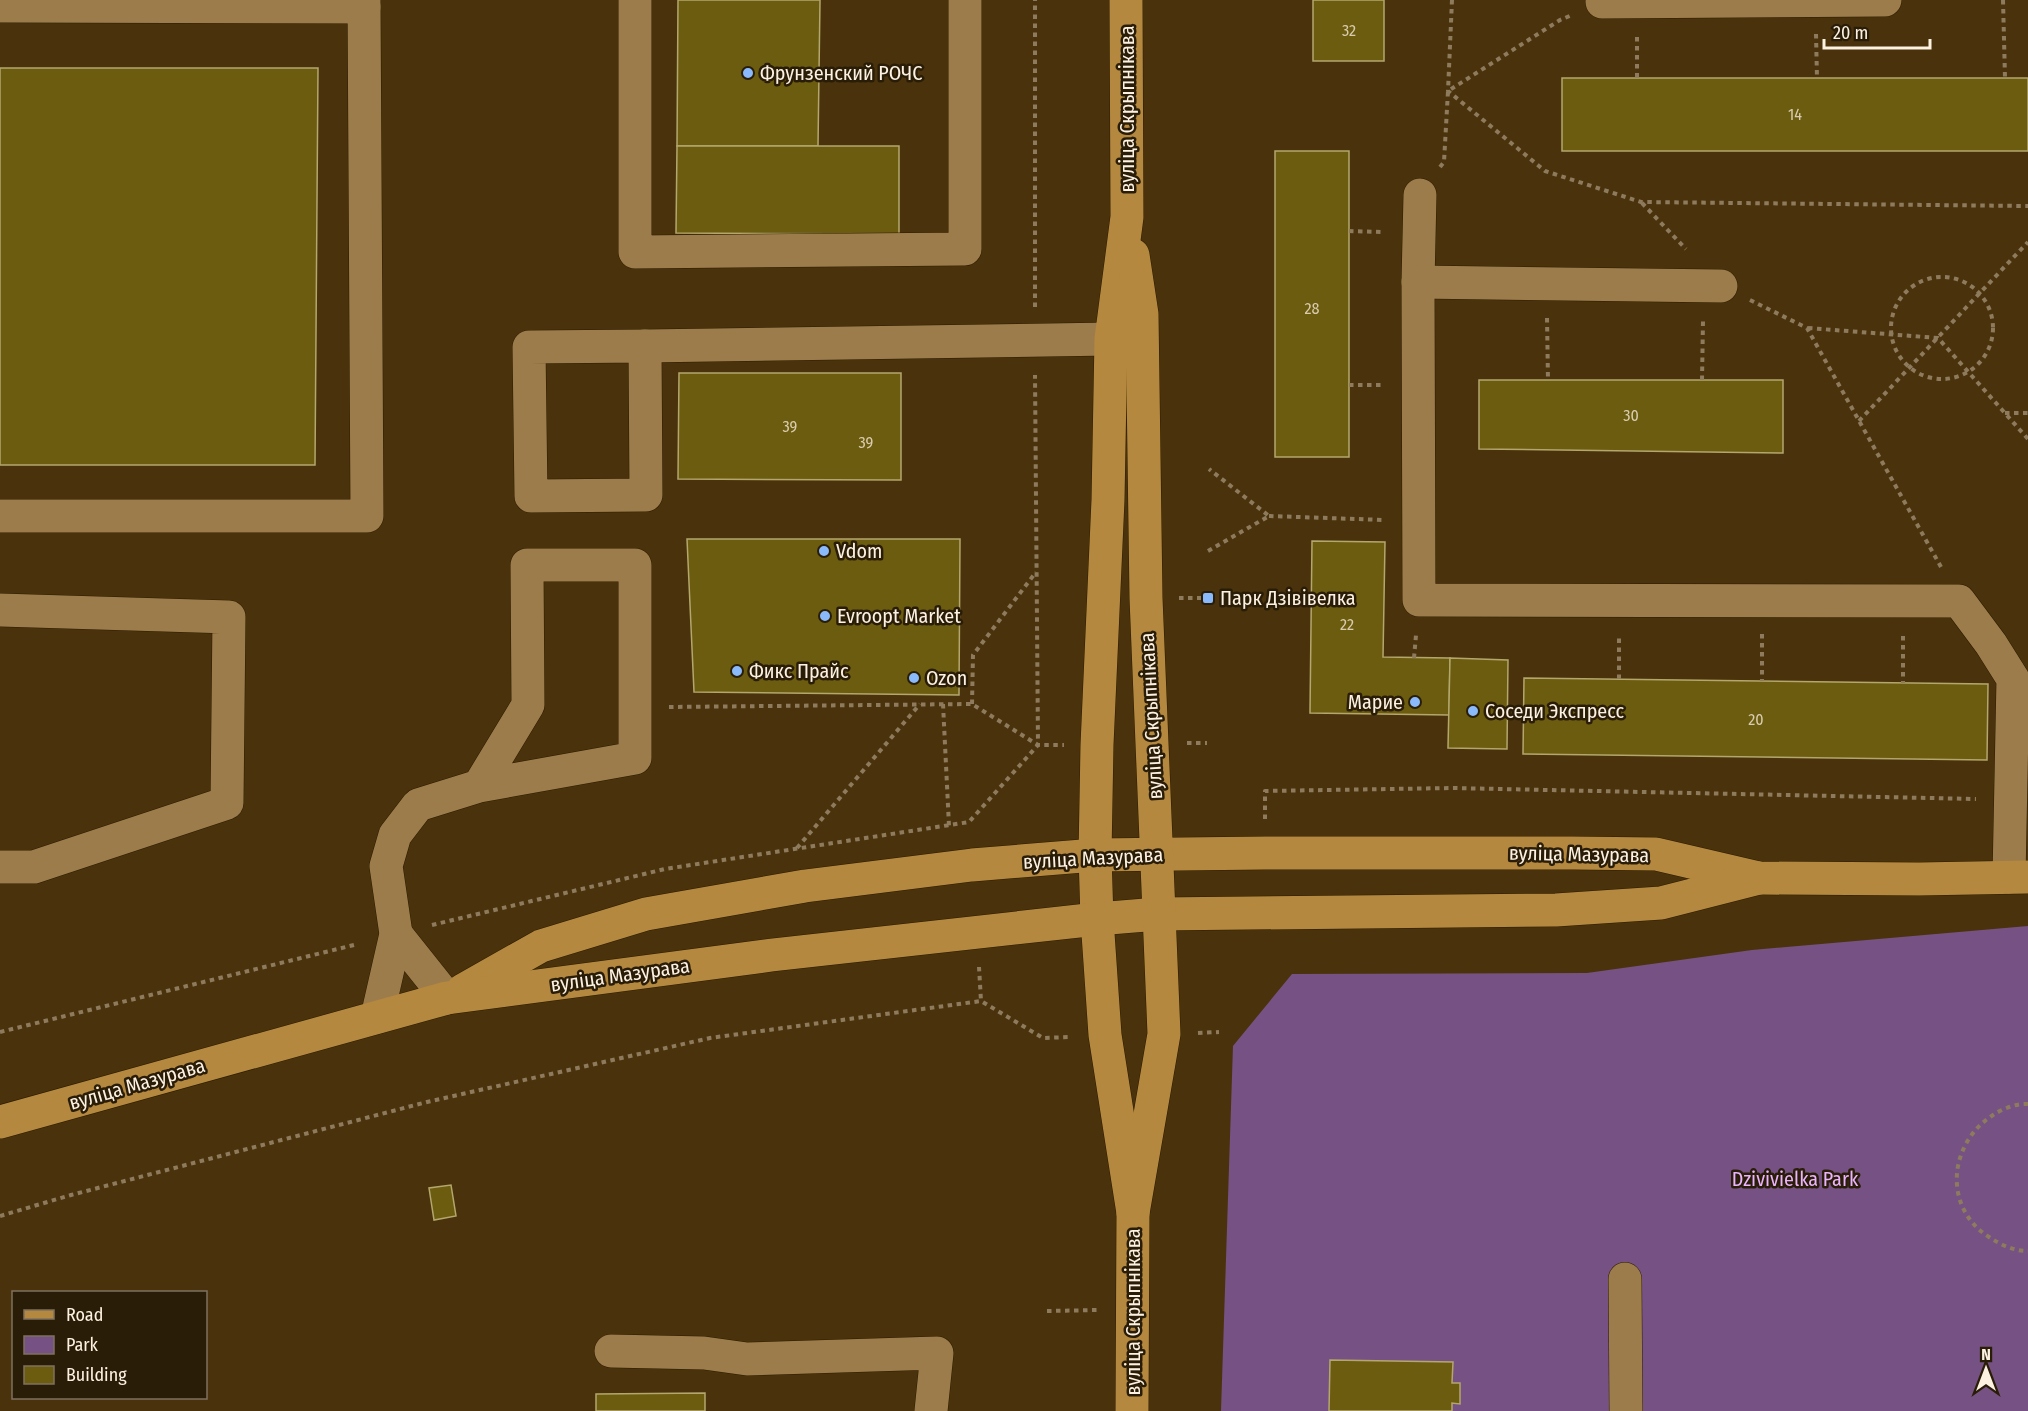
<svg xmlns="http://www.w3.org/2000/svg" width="2028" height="1411" font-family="'Fira Sans Condensed',sans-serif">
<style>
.green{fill:#765284}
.building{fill:#6c5c10;stroke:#b4a76d;stroke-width:1.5}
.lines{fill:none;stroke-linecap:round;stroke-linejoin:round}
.minor-casing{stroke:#2c1c02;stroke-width:34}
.major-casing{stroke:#2c1c02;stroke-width:34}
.path{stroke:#8e7b5d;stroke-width:4;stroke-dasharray:4.5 4.5;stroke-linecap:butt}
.minor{stroke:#9d7c4b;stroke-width:33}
.major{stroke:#b5883f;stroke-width:33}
.poi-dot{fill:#8abafc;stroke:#2a1d08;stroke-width:2}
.labels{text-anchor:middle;stroke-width:5;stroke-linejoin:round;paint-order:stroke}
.number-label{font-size:16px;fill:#d9ccae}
.poi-label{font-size:20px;fill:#fdf2e2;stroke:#2a1d08;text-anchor:start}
.street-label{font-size:20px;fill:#fdf2e2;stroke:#2a1d08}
.park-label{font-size:20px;fill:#eab4fe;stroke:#2a1d08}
</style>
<rect width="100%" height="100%" fill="#4a330c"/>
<path class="green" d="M 2028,926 L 2028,1411 L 1221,1411 L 1233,1046 L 1292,974 L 1587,973 L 1752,950 Z"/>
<g class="building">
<path d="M 678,0 L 820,0 L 818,146 L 677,146 Z"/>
<rect x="1313" y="0" width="71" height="61"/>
<path d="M 0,68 L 318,68 L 315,465 L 0,465 Z"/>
<rect x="1562" y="78" width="466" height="73"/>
<path d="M 677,146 L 899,146 L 899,234 L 676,233 Z"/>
<rect x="1275" y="151" width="74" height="306"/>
<path d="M 679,373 L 901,373 L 901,480 L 678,479 Z"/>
<path d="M 1479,380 L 1783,380 L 1783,453 L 1479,449 Z"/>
<path d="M 687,539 L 960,539 L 959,695 L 694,692 Z"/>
<path d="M 1312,541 L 1385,542 L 1383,657 L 1450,658 L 1449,715 L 1310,713 Z"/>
<path d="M 1450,658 L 1508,660 L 1507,749 L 1448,748 Z"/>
<path d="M 1524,678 L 1988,684 L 1987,760 L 1523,754 Z"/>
<path d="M 451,1185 L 456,1216 L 434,1220 L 429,1188 Z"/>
<path d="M 1330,1360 L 1453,1362 L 1452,1383 L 1460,1383 L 1460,1404 L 1452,1403 L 1452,1411 L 1329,1411 Z"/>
<path d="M 705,1393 L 705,1411 L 596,1411 L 596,1394 Z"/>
</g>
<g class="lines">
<defs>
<g id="minor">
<path d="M 635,0 L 635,252 L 965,249 L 965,0"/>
<path d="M 1602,2 L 1885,0"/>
<path d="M 0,6 L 364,7"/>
<path d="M 1420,195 L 1418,282 L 1419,600 L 1959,601 L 1991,644 L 2013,679 L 2009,877"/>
<path d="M 1418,282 L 1721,286"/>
<path d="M 645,346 L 646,495 L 531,496 L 529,347 Z"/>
<path d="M 645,346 L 1111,339"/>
<path d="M 0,516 L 367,516 L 364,0"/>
<path d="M 0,610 L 229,617 L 227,803 L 34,867 L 0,867"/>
<path d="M 396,934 L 447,998"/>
<path d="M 377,1017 L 396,934 L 386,866 L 395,835 L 418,805 L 479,786 L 635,758 L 635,565 L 527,565 L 528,705 L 479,786"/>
<path d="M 1625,1279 L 1626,1411"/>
<path d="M 611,1351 L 704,1353 L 747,1359 L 937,1353 L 931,1411"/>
</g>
<g id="major">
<path d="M 1126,0 L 1127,217 L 1111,339 L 1108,500 L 1097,745 L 1095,855 L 1097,919 L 1105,1035 L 1133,1213"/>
<path d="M 463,990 L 541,946 L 646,914 L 805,886 L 972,865 L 1095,855 L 1265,853 L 1573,853 L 1656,854 L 1759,878 L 1919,879 L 2028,877"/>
<path d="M 0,1122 L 447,998 L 772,955 L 1097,919 L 1158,914 L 1556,910 L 1661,903 L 1759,878"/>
<path d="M 1132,1411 L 1133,1213 L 1164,1034 L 1146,598 L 1142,314 L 1133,255"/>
</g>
</defs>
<use href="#minor" class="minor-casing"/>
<use href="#major" class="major-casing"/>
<g class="path">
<path d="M 1452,0 L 1448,91 L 1545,171 L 1641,202 L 2028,206"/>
<path d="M 2003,0 L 2005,78"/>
<path d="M 1816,34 L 1817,78"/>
<path d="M 1637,37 L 1637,78"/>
<path d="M 1440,167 L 1444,162 L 1448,91 L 1560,20 L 1572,15"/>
<path d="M 1642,203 L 1686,249"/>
<path d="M 1349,231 L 1384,232"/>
<circle cx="1942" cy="328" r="51"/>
<path d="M 1750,300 L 1807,328 L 1941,567"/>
<path d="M 1035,307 L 1035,0"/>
<path d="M 1547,318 L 1548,380"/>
<path d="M 1808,328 L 1938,338 L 2028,439"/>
<path d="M 1702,380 L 1703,321"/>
<path d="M 1349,385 L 1384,385"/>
<path d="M 2005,413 L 2028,413"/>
<path d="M 1859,421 L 2028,242"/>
<path d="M 1269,516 L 1385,520"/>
<path d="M 1208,551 L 1269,516 L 1209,469"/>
<path d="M 1179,598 L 1208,598"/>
<path d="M 1762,634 L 1762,681"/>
<path d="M 1903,636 L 1903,683"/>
<path d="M 1414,658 L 1416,635"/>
<path d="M 1619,679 L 1619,635"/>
<path d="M 943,704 L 949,826"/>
<path d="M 972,704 L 973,655 L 1036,572"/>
<path d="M 669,707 L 972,704 L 1038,745 L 1064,745"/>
<path d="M 1187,743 L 1207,743"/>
<path d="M 1265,819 L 1265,791 L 1453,788 L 1976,799"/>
<path d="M 797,848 L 920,704"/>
<path d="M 432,925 L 665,869 L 969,822 L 1038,745 L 1035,375"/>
<path d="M 979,967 L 981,1001"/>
<path d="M 0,1032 L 358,944"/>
<path d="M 1198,1033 L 1219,1032"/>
<path d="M 2028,1104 C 2017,1103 2002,1109 1993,1115 C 1949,1143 1942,1207 1989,1237 C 2001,1245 2014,1251 2028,1251"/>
<path d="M 0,1216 L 71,1195 L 427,1102 L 710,1038 L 981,1001 L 1043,1038 L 1071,1037"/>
<path d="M 1047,1311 L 1098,1310"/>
</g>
<use href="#minor" class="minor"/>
<use href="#major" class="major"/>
</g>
<g class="poi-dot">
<circle cx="748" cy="73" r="6"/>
<circle cx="824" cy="551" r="6"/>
<rect x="1202" y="592" width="12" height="12" rx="3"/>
<circle cx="825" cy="616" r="6"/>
<circle cx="737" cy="671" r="6"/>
<circle cx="914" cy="678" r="6"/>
<circle cx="1415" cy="702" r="6"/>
<circle cx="1473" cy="711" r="6"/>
</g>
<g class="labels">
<g class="number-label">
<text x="1349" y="36">32</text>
<text x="1795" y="120">14</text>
<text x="1312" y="314">28</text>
<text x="1631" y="421">30</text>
<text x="790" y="432">39</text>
<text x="866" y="448">39</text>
<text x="1347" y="630">22</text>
<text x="1756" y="725">20</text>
</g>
<g class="poi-label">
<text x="760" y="80">Фрунзенский РОЧС</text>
<text x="836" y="558">Vdom</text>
<text x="1220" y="605">Парк Дзівівелка</text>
<text x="837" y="623">Evroopt Market</text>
<text x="749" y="678">Фикс Прайс</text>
<text x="926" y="685">Ozon</text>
<text x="1403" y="709" text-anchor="end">Марие</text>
<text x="1485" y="718">Соседи Экспресс</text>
</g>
<g class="street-label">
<text transform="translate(1127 109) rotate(-90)" y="7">вуліца Скрыпнікава</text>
<text transform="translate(1151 716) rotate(-93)" y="7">вуліца Скрыпнікава</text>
<text transform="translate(1579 854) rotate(1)" y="7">вуліца Мазурава</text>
<text transform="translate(1093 858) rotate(-3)" y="7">вуліца Мазурава</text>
<text transform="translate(620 975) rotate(-8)" y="7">вуліца Мазурава</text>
<text transform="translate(137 1084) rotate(-16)" y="7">вуліца Мазурава</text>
<text transform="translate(1133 1312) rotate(-90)" y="7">вуліца Скрыпнікава</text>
</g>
<g class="park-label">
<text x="1795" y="1186">Dzivivielka Park</text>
</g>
</g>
<rect x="12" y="1291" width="195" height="108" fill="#2a1d08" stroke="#7e725f" stroke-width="1.5"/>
<rect x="24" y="1310" width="30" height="9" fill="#b5883f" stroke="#7e725f" stroke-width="1.5"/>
<text x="66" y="1321" font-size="18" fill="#fdf2e2">Road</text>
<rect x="24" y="1336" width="30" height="18" fill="#765284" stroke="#7e725f" stroke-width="1.5"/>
<text x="66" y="1351" font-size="18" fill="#fdf2e2">Park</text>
<rect x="24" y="1366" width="30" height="18" fill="#6c5c10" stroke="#7e725f" stroke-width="1.5"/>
<text x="66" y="1381" font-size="18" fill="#fdf2e2">Building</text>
<g transform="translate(1986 1369)" stroke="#2a1d08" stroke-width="4.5" paint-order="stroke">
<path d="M0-4.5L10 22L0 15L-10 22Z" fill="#fdf2e2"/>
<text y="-9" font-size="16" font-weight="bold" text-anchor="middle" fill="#fdf2e2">N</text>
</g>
<path d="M1824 39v9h106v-9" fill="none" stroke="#fdf2e2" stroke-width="3"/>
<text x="1833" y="39" font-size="18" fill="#fdf2e2" stroke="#2a1d08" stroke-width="4.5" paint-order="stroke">20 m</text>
</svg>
